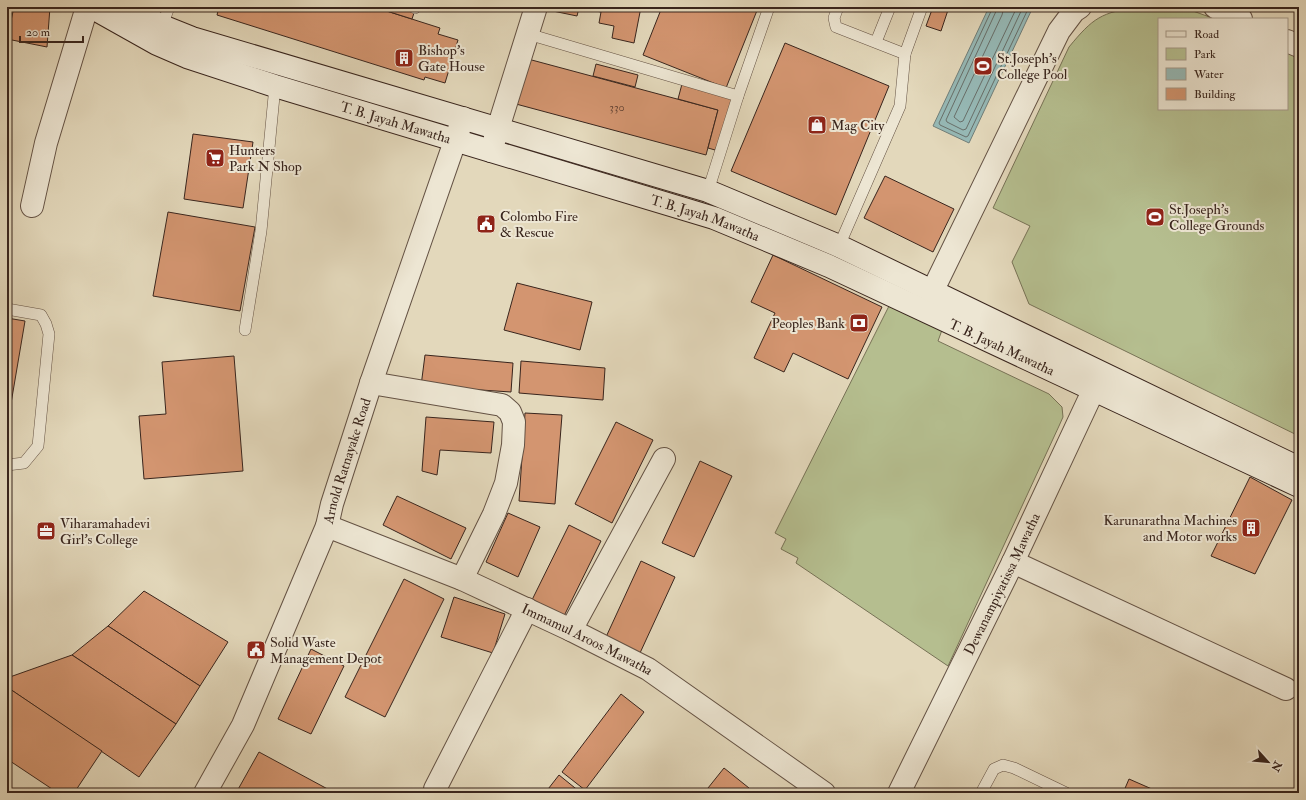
<svg xmlns="http://www.w3.org/2000/svg" width="1306" height="800" font-family="'IM FELL Double Pica',serif">
<style>
.green{fill:#b5be8f;stroke:#777256}
.water{fill:#96b9b6;stroke:#717e79}
.lines{fill:none;stroke-linecap:round;stroke-linejoin:round}
.shore{stroke:#686f6a;stroke-width:1}
.building{fill:#d39570;stroke:#39251d}
.service-casing{stroke:#645244;stroke-width:12}
.minor-casing{stroke:#645244;stroke-width:24}
.tertiary-casing{stroke:#645244;stroke-width:24}
.secondary-casing{stroke:#39251d;stroke-width:24}
.service{stroke:#ede6d3;stroke-width:11}
.minor{stroke:#ede6d3;stroke-width:22}
.tertiary{stroke:#ede6d3;stroke-width:22}
.secondary{stroke:#ede6d3;stroke-width:22}
.labels{text-anchor:middle;stroke-width:4;stroke-linejoin:round;paint-order:stroke}
.number-label{font-size:12px;fill:#604132}
.poi-label{font-size:14px;fill:#39251d;stroke:#ede6d3;text-anchor:start}
.street-label{font-size:14px;fill:#39251d;stroke:#ede6d3}
</style>
<rect width="100%" height="100%" fill="#e3d8bb"/>
<filter id="stains"><feTurbulence type="fractalNoise" baseFrequency=".005" numOctaves="4"/><feColorMatrix values="0 0 0 0 .2 0 0 0 0 .09 0 0 0 0 .02 0 0 0 .5 -.17"/></filter>
<radialGradient id="worn" r=".72"><stop offset=".6" stop-color="#630" stop-opacity="0"/><stop offset="1" stop-color="#630" stop-opacity=".3"/></radialGradient>
<g class="green">
<path d="M 1140,7 L 1182,7 L 1215,19 L 1159,19 L 1159,109 L 1287,109 L 1287,50 L 1299,56 L 1299,436 L 1029,304 L 1012,262 L 1030,226 L 993,208 L 1069,47 C 1093,18 1101,12 1140,7 Z"/>
<path d="M 889,306 L 942,330 L 938,341 L 1049,394 L 1062,407 L 1063,417 L 1059,426 L 948,666 L 796,563 L 798,558 L 781,549 L 786,539 L 775,533 Z"/>
</g>
<path class="water" d="M 989,7 L 1033,7 L 969,143 L 933,126 Z"/>
<g class="lines">
<g class="shore">
<path d="M 993,7 L 939,123 L 940,125 L 966,137 L 968,136 L 1029,7"/>
<path d="M 998,7 L 946,120 L 947,122 L 963,130 L 966,129 L 1023,7"/>
<path d="M 1004,7 L 1002,15 L 954,117 L 960,122 L 963,121 L 1017,7"/>
</g>
</g>
<g class="building">
<path d="M 14,7 L 50,7 L 47,47 L 7,39 Z"/>
<path d="M 219,7 L 374,7 L 440,28 L 438,34 L 458,40 L 445,83 L 425,77 L 424,80 L 217,15 Z"/>
<path d="M 374,7 L 404,7 L 415,10 L 412,19 Z"/>
<path d="M 548,7 L 641,7 L 634,43 L 612,38 L 614,26 L 599,23 L 601,12 L 579,8 L 577,16 L 548,10 Z"/>
<path d="M 662,7 L 726,7 L 735,10 L 736,7 L 758,8 L 726,88 L 643,55 Z"/>
<path d="M 933,7 L 949,7 L 941,31 L 926,26 Z"/>
<path d="M 1285,7 L 1299,7 L 1299,14 Z"/>
<path d="M 785,43 L 889,86 L 836,215 L 731,171 Z"/>
<path d="M 528,59 L 718,110 L 706,155 L 516,104 Z"/>
<path d="M 596,64 L 638,75 L 635,87 L 593,76 Z"/>
<path d="M 682,84 L 733,98 L 724,132 L 715,150 L 708,148 L 718,110 L 678,99 Z"/>
<path d="M 193,134 L 253,142 L 243,208 L 184,199 Z"/>
<path d="M 885,176 L 954,209 L 933,252 L 864,218 Z"/>
<path d="M 168,212 L 255,227 L 240,311 L 153,296 Z"/>
<path d="M 773,255 L 882,307 L 848,379 L 793,353 L 784,372 L 754,358 L 775,313 L 751,302 Z"/>
<path d="M 517,283 L 592,302 L 580,350 L 504,330 Z"/>
<path d="M 7,318 L 25,321 L 7,427 Z"/>
<path d="M 425,355 L 513,363 L 511,392 L 421,386 Z"/>
<path d="M 234,356 L 243,471 L 144,479 L 139,416 L 166,414 L 162,362 Z"/>
<path d="M 521,361 L 605,368 L 603,400 L 519,393 Z"/>
<path d="M 525,413 L 562,415 L 555,504 L 519,501 Z"/>
<path d="M 426,417 L 494,422 L 491,453 L 440,450 L 437,475 L 422,471 Z"/>
<path d="M 616,422 L 653,440 L 612,523 L 575,504 Z"/>
<path d="M 700,461 L 732,476 L 694,557 L 662,543 Z"/>
<path d="M 1250,477 L 1292,500 L 1255,574 L 1211,556 Z"/>
<path d="M 397,496 L 466,528 L 451,559 L 383,525 Z"/>
<path d="M 508,513 L 540,527 L 518,577 L 486,562 Z"/>
<path d="M 569,525 L 601,541 L 562,620 L 530,604 Z"/>
<path d="M 641,561 L 675,577 L 640,653 L 606,637 Z"/>
<path d="M 404,579 L 444,599 L 385,717 L 345,697 Z"/>
<path d="M 144,591 L 228,642 L 200,686 L 108,626 Z"/>
<path d="M 454,597 L 505,614 L 493,653 L 441,637 Z"/>
<path d="M 108,626 L 200,686 L 176,724 L 72,655 Z"/>
<path d="M 311,649 L 344,666 L 311,734 L 278,719 Z"/>
<path d="M 72,655 L 176,724 L 139,777 L 7,687 L 7,678 Z"/>
<path d="M 7,687 L 102,751 L 74,793 L 58,793 L 7,759 Z"/>
<path d="M 621,694 L 644,712 L 585,790 L 562,772 Z"/>
<path d="M 259,752 L 335,793 L 236,793 Z"/>
<path d="M 724,768 L 749,788 L 745,793 L 704,793 Z"/>
<path d="M 559,775 L 580,792 L 579,793 L 545,793 Z"/>
<path d="M 1129,779 L 1161,793 L 1123,793 Z"/>
</g>
<g class="lines">
<defs>
<g id="service">
<path d="M 413,7 L 415,8"/>
<path d="M 838,7 L 834,18 L 836,27 L 905,54"/>
<path d="M 162,26 L 169,7"/>
<path d="M 528,34 L 738,96"/>
<path d="M 876,42 L 890,7"/>
<path d="M 708,191 L 738,96 L 769,7"/>
<path d="M 839,246 L 900,106 L 905,54 L 922,7"/>
<path d="M 7,309 L 41,315 L 46,324 L 49,334 L 38,446 L 24,463 L 7,465"/>
<path d="M 245,330 L 261,231 L 275,86"/>
<path d="M 981,793 L 994,769 L 1003,765 L 1014,768 L 1066,793"/>
</g>
<g id="minor">
<path d="M 1215,7 L 1241,19"/>
<path d="M 1287,41 L 1299,46"/>
<path d="M 491,151 L 536,7"/>
<path d="M 32,206 L 46,143 L 87,7"/>
<path d="M 932,292 L 1059,31 L 1074,11 L 1080,7"/>
<path d="M 371,383 L 502,405 L 510,412 L 514,422 L 513,445 L 506,483 L 494,514 L 462,579"/>
<path id="s1" d="M 327,526 L 462,579 L 571,630 L 648,669 L 824,793"/>
<path d="M 1013,562 L 1286,689"/>
<path d="M 571,630 L 664,459"/>
<path d="M 435,789 L 527,609"/>
<path id="s2" d="M 899,793 L 1013,562 L 1101,374"/>
</g>
<g id="tertiary">
<path id="s3" d="M 205,793 L 243,725 L 327,526 L 332,504 L 371,383 L 463,118"/>
</g>
<g id="secondary">
<path id="s4" d="M 91,7 L 157,44 L 187,57 L 275,86 L 714,218 L 829,266 L 1299,486"/>
<path d="M 129,7 L 162,26 L 192,38 L 708,191 L 839,246 L 1299,468"/>
</g>
</defs>
<use href="#service" class="service-casing"/>
<use href="#minor" class="minor-casing"/>
<use href="#tertiary" class="tertiary-casing"/>
<use href="#secondary" class="secondary-casing"/>
<use href="#service" class="service"/>
<use href="#minor" class="minor"/>
<use href="#tertiary" class="tertiary"/>
<use href="#secondary" class="secondary"/>
</g>
<defs>
<symbol id="building-square" viewBox="-11 -11 22 22"><rect x="-9" y="-9" width="18" height="18" rx="4" fill="#8f2418" stroke="#ede6d3"/><path d="M-4-6H4V6H1V3H-1V6H-4ZM-2.5-4.3h1.7v1.8h-1.7ZM.8-4.3h1.7v1.8H.8ZM-2.5-1h1.7V.8h-1.7ZM.8-1h1.7V.8H.8Z" fill="#fff"/></symbol>
<symbol id="stadium-square" viewBox="-11 -11 22 22"><rect x="-9" y="-9" width="18" height="18" rx="4" fill="#8f2418" stroke="#ede6d3"/><path d="M0-5a6.5 5 0 1 0 0 10a6.5 5 0 1 0 0-10ZM-3.5-1.8h7v3.6h-7Z" fill="#fff"/></symbol>
<symbol id="shop-square" viewBox="-11 -11 22 22"><rect x="-9" y="-9" width="18" height="18" rx="4" fill="#8f2418" stroke="#ede6d3"/><path d="M-5-2.5h2.3a2.7 3.5 0 0 1 5.4 0H5L5.5 6h-11ZM-1.5-2.5h3a1.5 2.3 0 0 0-3 0Z" fill="#fff"/></symbol>
<symbol id="supermarket-square" viewBox="-11 -11 22 22"><rect x="-9" y="-9" width="18" height="18" rx="4" fill="#8f2418" stroke="#ede6d3"/><path d="M-6-5.5h2.5l.6 2H6L4.5 2H-2.5L-4.4-4H-6ZM-1.5 3.2a1.3 1.3 0 1 0 .1 0ZM3 3.2a1.3 1.3 0 1 0 .1 0Z" fill="#fff"/></symbol>
<symbol id="civic-square" viewBox="-11 -11 22 22"><rect x="-9" y="-9" width="18" height="18" rx="4" fill="#8f2418" stroke="#ede6d3"/><path d="M-.6-6.5H3V-4.5H.6V-3L4-1V1h2V6H-6V1h2V-1L-.6-3ZM-1.2 2.5V6h2.4V2.5Z" fill="#fff"/></symbol>
<symbol id="bank-square" viewBox="-11 -11 22 22"><rect x="-9" y="-9" width="18" height="18" rx="4" fill="#8f2418" stroke="#ede6d3"/><path d="M-6-4H6V4H-6ZM0-2.3a2.3 2.3 0 1 0 0 4.6a2.3 2.3 0 1 0 0-4.6Z" fill="#fff"/></symbol>
<symbol id="office-square" viewBox="-11 -11 22 22"><rect x="-9" y="-9" width="18" height="18" rx="4" fill="#8f2418" stroke="#ede6d3"/><path d="M-6-3h4V-5.5h4V-3h4V5H-6ZM-1-4.5V-3h2v-1.5ZM-6 0V1H6V0Z" fill="#fff"/></symbol>
</defs>
<g fill-rule="evenodd">
<use href="#building-square" x="393" y="47" width="22" height="22"/>
<use href="#stadium-square" x="972" y="55" width="22" height="22"/>
<use href="#shop-square" x="806" y="114" width="22" height="22"/>
<use href="#supermarket-square" x="204" y="147" width="22" height="22"/>
<use href="#stadium-square" x="1144" y="206" width="22" height="22"/>
<use href="#civic-square" x="475" y="213" width="22" height="22"/>
<use href="#bank-square" x="848" y="312" width="22" height="22"/>
<use href="#building-square" x="1240" y="517" width="22" height="22"/>
<use href="#office-square" x="35" y="520" width="22" height="22"/>
<use href="#civic-square" x="245" y="639" width="22" height="22"/>
</g>
<g class="labels">
<g class="number-label">
<text x="617" y="111">330</text>
</g>
<g class="poi-label">
<text x="418" y="55">Bishop's<tspan x="418" dy="16">Gate House</tspan></text>
<text x="997" y="63">St.Joseph's<tspan x="997" dy="16">College Pool</tspan></text>
<text x="831" y="130">Mag City</text>
<text x="229" y="155">Hunters<tspan x="229" dy="16">Park N Shop</tspan></text>
<text x="1169" y="214">St.Joseph's<tspan x="1169" dy="16">College Grounds</tspan></text>
<text x="500" y="221">Colombo Fire<tspan x="500" dy="16">&amp; Rescue</tspan></text>
<text x="845" y="328" text-anchor="end">Peoples Bank</text>
<text x="1237" y="525" text-anchor="end">Karunarathna Machines<tspan x="1237" dy="16">and Motor works</tspan></text>
<text x="60" y="528">Viharamahadevi<tspan x="60" dy="16">Girl's College</tspan></text>
<text x="270" y="647">Solid Waste<tspan x="270" dy="16">Management Depot</tspan></text>
</g>
<g class="street-label">
<text dy="5" stroke="none"><textPath href="#s4" startOffset="327">T. B. Jayah Mawatha</textPath></text>
<text dy="5" stroke="none"><textPath href="#s4" startOffset="651">T. B. Jayah Mawatha</textPath></text>
<text dy="5" stroke="none"><textPath href="#s4" startOffset="975">T. B. Jayah Mawatha</textPath></text>
<text dy="5" stroke="none"><textPath href="#s3" startOffset="362">Arnold Ratnayake Road</textPath></text>
<text dy="5" stroke="none"><textPath href="#s2" startOffset="233">Dewanampiyatissa Mawatha</textPath></text>
<text dy="5" stroke="none"><textPath href="#s1" startOffset="284">Immamul Aroos Mawatha</textPath></text>
</g>
</g>
<rect width="1306" height="800" fill="none" stroke="#e3d8bb" stroke-width="24"/>
<rect x="8" y="8" width="1290" height="784" fill="none" stroke="#39251d" stroke-width="2"/>
<rect x="12" y="12" width="1282" height="776" fill="none" stroke="#39251d"/>
<rect x="1158" y="18" width="130" height="92" fill="#ede6d3" stroke="#a5998a"/>
<rect x="1166" y="31" width="20" height="6" fill="#ede6d3" stroke="#a5998a"/>
<text x="1194" y="38" font-size="12" fill="#39251d">Road</text>
<rect x="1166" y="48" width="20" height="12" fill="#b5be8f" stroke="#a5998a"/>
<text x="1194" y="58" font-size="12" fill="#39251d">Park</text>
<rect x="1166" y="68" width="20" height="12" fill="#96b9b6" stroke="#a5998a"/>
<text x="1194" y="78" font-size="12" fill="#39251d">Water</text>
<rect x="1166" y="88" width="20" height="12" fill="#d39570" stroke="#a5998a"/>
<text x="1194" y="98" font-size="12" fill="#39251d">Building</text>
<g transform="translate(1268 762) rotate(117)" stroke="#ede6d3" stroke-width="3" paint-order="stroke">
<path d="M0-3L7 15L0 10L-7 15Z" fill="#39251d"/>
<text y="-6" font-size="11" font-weight="bold" text-anchor="middle" fill="#39251d">N</text>
</g>
<path d="M20 36v6h63v-6" fill="none" stroke="#39251d" stroke-width="2"/>
<text x="26" y="36" font-size="12" fill="#39251d" stroke="#ede6d3" stroke-width="3" paint-order="stroke">20 m</text>
<rect width="100%" height="100%" filter="url(#stains)"/>
<rect width="100%" height="100%" fill="url(#worn)"/>
</svg>
